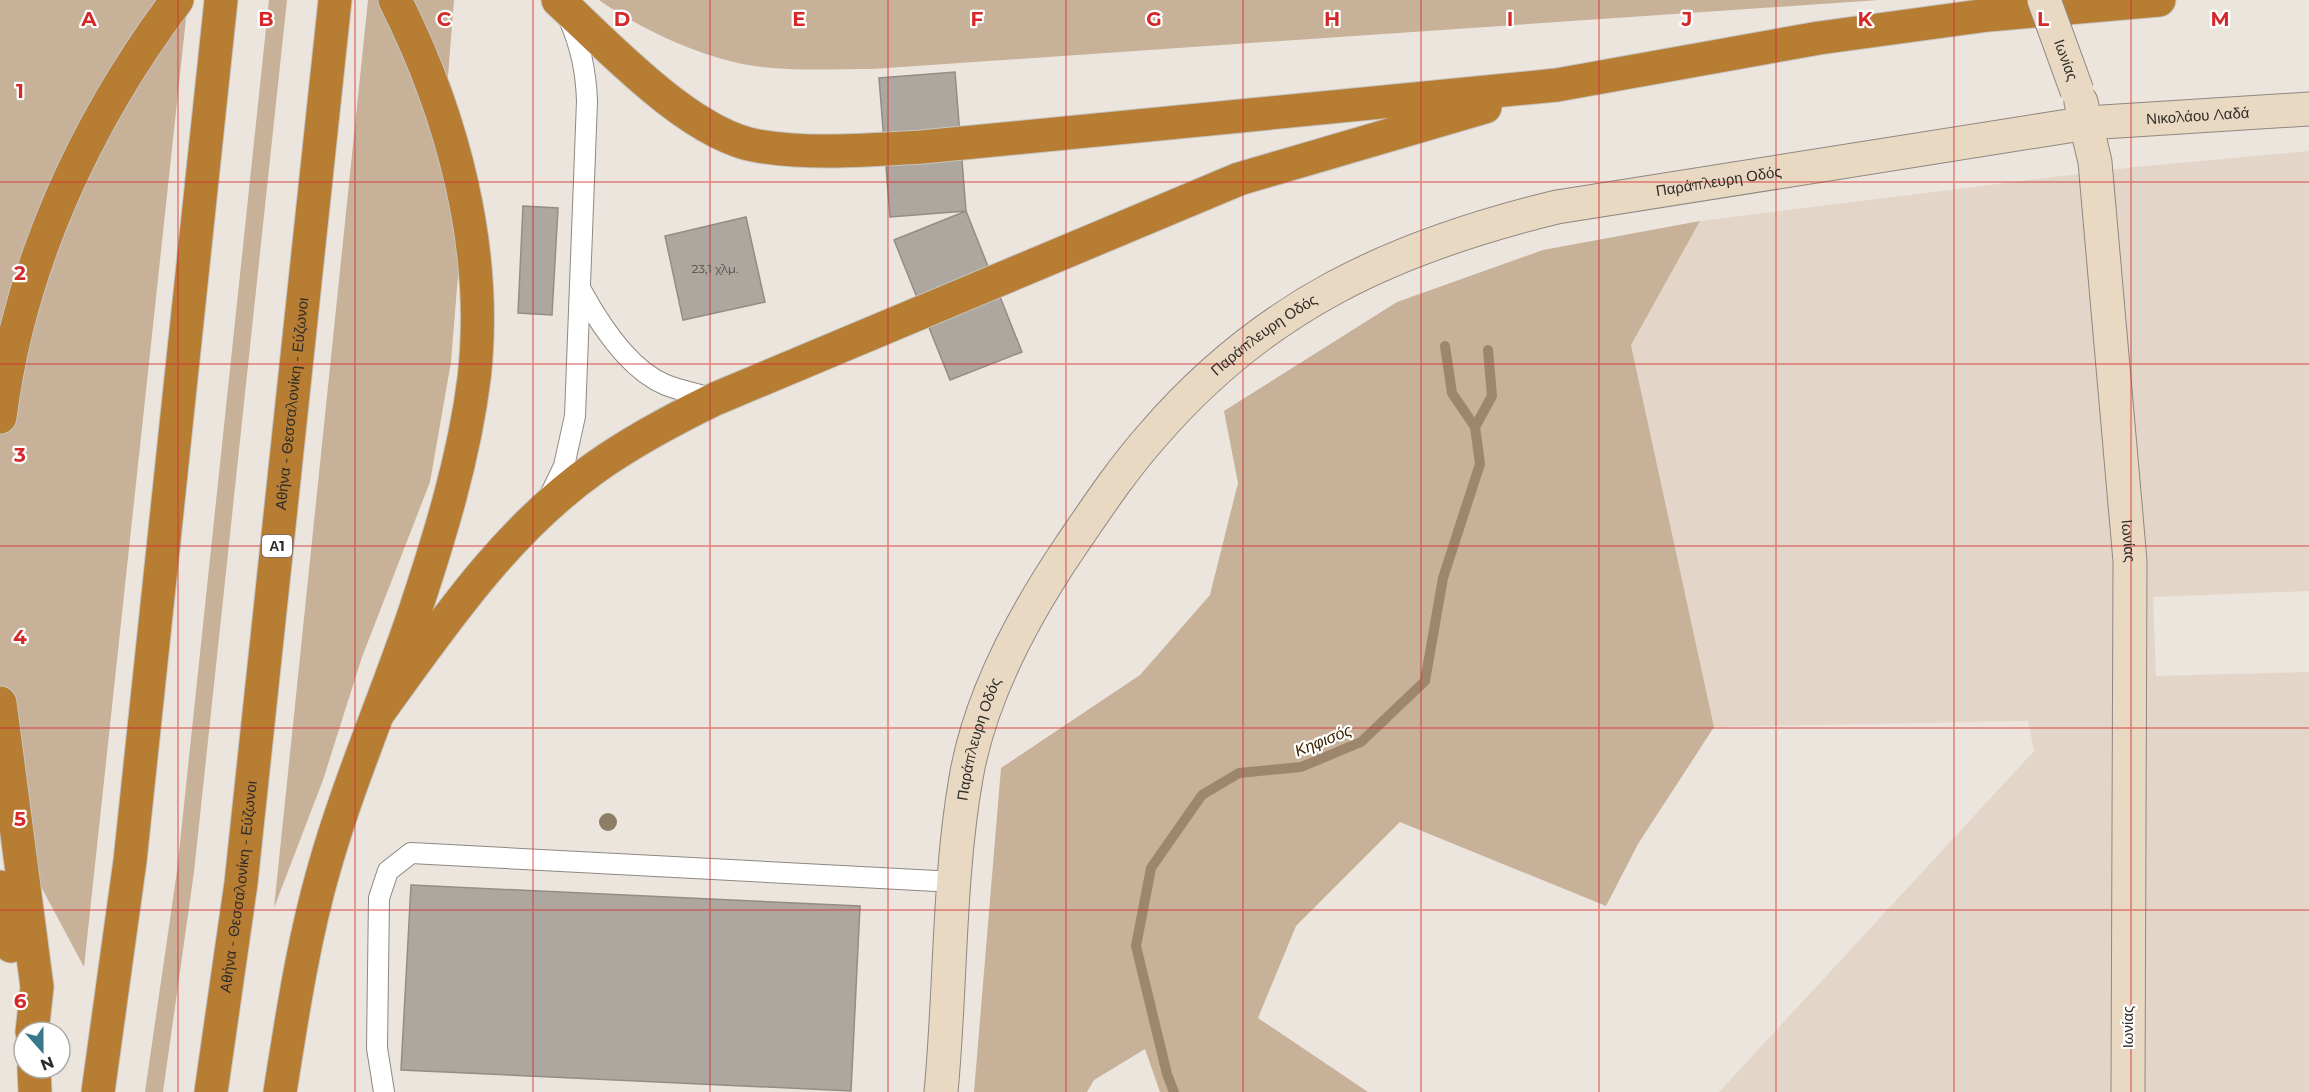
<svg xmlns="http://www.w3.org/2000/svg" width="2309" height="1092" font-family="Montserrat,sans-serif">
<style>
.built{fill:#e3d6c9}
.green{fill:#c7b199}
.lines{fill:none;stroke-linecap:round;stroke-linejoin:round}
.stream{stroke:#9e866c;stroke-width:10}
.building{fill:#ada79f;stroke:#938d86;stroke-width:1.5}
.lane-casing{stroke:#8e8881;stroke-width:22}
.secondary-casing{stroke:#8e8881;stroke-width:35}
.highway-casing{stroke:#c5c4c3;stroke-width:35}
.lane{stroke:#fff;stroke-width:20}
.secondary{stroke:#e9d8c2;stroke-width:33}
.highway{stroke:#b67d33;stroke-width:33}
.secondary-bridge-casing{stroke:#8e8881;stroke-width:35;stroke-linecap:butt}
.secondary-bridge{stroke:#e9d8c2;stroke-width:33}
.tree{fill:#8f7e66}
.grid{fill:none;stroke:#d62828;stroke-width:1.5;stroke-opacity:0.55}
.labels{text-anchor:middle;stroke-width:4.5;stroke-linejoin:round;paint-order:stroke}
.number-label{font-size:12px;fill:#4e4b46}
.shield{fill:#fff;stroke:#6d6b69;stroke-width:1.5}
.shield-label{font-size:14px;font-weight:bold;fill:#2f2c29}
.street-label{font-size:15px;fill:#2f2c29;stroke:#fff}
.water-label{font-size:16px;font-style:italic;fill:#3d2300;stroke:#fff}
.grid-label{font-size:20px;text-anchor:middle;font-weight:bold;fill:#d62828;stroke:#fff;stroke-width:4.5;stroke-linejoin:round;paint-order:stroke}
</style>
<rect width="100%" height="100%" fill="#ece5dd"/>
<path class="built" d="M 2309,151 L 2309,591 L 2153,597 L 2156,676 L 2309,672 L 2309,1092 L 1719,1092 L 2034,751 L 2028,721 L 1714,727 L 1631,344 L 1700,221 L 2135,167 Z"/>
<g class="green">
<path d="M 0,0 L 188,0 L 84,967 L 0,810 Z"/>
<path d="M 269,0 L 287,0 L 194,872 L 163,1092 L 145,1092 L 177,871 Z"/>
<path d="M 368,0 L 454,0 L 441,165 L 460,251 L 451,362 L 430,482 L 362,657 L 323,780 L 274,908 Z"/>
<path d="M 599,0 L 1879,0 L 872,69 C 829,69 784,72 742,64 C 692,53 641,29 599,0 Z"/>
<path d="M 1700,221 L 1631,345 L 1714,727 L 1638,844 L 1606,906 L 1400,822 L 1296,926 L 1258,1018 L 1368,1092 L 1160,1092 L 1145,1049 L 1094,1080 L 1087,1092 L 974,1092 L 1001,768 L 1140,675 L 1210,595 L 1238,483 L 1224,411 L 1397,302 L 1543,250 Z"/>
</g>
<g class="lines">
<g class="stream">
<path d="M 1475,427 L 1492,396 L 1488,350"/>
<path d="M 1174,1092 L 1167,1074 L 1136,946 L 1151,868 L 1202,795 L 1239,773 L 1301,767 L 1361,742 L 1425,681 L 1443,578 L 1480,464 L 1475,427 L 1452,393 L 1445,346"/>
</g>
</g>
<g class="building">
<path d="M 955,72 L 966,211 L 890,217 L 879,78 Z"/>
<path d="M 523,206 L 558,208 L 552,315 L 518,313 Z"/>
<path d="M 966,211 L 1022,352 L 950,380 L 894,240 Z"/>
<path d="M 746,217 L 765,302 L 683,320 L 665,236 Z"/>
<path d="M 411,885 L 860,906 L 851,1091 L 401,1070 Z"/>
</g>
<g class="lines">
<defs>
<g id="lane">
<path d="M 581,290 C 599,323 629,370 666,385 C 681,391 699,394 715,399"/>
<path d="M 550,495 L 564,466 L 575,416 L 587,101 C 586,71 581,47 569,19"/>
<path d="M 384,1092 L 377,1048 L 379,898 L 388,871 L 411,853 L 955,882"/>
</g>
<g id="secondary">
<path id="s1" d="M 2081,102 L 2095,162 L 2130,561 L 2128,1092"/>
<path id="s2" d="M 941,1092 C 951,988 948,881 966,778 C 980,696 1024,615 1070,547 C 1096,509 1121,471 1151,437 C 1263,306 1392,247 1557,207 L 2087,123 L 2309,109"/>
</g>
<g id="highway">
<path d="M 558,0 C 608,46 690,135 758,146 C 812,155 869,150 922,147 L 1557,85 L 1819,38 L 1988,15 L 2159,0"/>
<path d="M 0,417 C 19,266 86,121 177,0"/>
<path d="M 0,703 L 37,987 L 32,1032"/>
<path d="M 379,712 C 442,625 506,530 596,467 C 634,440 674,419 715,399 L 1239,179 L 1485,107"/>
<path d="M 0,887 L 11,946"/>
<path d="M 34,1068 L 35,1092"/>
<path d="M 98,1092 L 130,861 L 221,0"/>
<path id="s3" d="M 211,1092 L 241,883 L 335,0"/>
<path d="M 280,1092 C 292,1017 303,942 324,869 C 349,781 386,697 415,611 C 440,536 464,458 474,379 C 489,250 453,115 395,0"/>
</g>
</defs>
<use href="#lane" class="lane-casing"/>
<use href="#secondary" class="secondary-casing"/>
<use href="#highway" class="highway-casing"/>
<use href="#lane" class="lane"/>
<use href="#secondary" class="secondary"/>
<use href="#highway" class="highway"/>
<defs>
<g id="secondary-bridge">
<path id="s4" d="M 2044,0 L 2077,91"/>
</g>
</defs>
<use href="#secondary-bridge" class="secondary-bridge-casing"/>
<use href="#secondary-bridge" class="secondary-bridge"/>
</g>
<circle class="tree" cx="608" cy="822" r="9"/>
<path class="grid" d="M 178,0 L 178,1092M 355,0 L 355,1092M 533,0 L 533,1092M 710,0 L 710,1092M 888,0 L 888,1092M 1066,0 L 1066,1092M 1243,0 L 1243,1092M 1421,0 L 1421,1092M 1599,0 L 1599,1092M 1776,0 L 1776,1092M 1954,0 L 1954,1092M 2131,0 L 2131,1092M 0,182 L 2309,182M 0,364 L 2309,364M 0,546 L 2309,546M 0,728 L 2309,728M 0,910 L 2309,910"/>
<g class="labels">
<g class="number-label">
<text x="715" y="273">23,1 χλμ.</text>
</g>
<rect class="shield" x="262" y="535" width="30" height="22" rx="4.5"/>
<g class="shield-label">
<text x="277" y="551">Α1</text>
</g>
<g class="street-label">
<text dy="5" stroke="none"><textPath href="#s4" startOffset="64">Ιωνίας</textPath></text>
<text dy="5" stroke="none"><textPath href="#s2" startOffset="1830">Νικολάου Λαδά</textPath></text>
<text dy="5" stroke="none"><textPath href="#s2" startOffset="1346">Παράπλευρη Οδός</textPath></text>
<text dy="5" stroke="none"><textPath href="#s2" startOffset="860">Παράπλευρη Οδός</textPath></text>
<text dy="5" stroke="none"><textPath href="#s3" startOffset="693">Αθήνα - Θεσσαλονίκη - Εύζωνοι</textPath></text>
<text dy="5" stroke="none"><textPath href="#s1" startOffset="442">Ιωνίας</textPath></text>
<text dy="5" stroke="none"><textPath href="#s2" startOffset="356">Παράπλευρη Οδός</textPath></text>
<text dy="5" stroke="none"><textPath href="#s3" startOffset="207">Αθήνα - Θεσσαλονίκη - Εύζωνοι</textPath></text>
<text transform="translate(2128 1027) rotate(-90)" y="5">Ιωνίας</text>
</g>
<g class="water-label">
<text transform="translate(1323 740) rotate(-22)" y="6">Κηφισός</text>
</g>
</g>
<g class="grid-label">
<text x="89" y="26">A</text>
<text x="266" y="26">B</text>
<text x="444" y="26">C</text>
<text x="622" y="26">D</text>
<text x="799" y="26">E</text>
<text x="977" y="26">F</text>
<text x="1154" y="26">G</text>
<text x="1332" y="26">H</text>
<text x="1510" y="26">I</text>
<text x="1687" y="26">J</text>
<text x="1865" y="26">K</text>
<text x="2043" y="26">L</text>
<text x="2220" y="26">M</text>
<text x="20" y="98">1</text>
<text x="20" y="280">2</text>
<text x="20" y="462">3</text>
<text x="20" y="644">4</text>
<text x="20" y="826">5</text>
<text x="20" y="1008">6</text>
</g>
<g transform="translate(42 1050) rotate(159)"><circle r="28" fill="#ffffff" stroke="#acaba9" stroke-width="1.5"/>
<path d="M0-4.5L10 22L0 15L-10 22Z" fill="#37788b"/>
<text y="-9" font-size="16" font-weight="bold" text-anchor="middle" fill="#2f2c29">N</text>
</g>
</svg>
